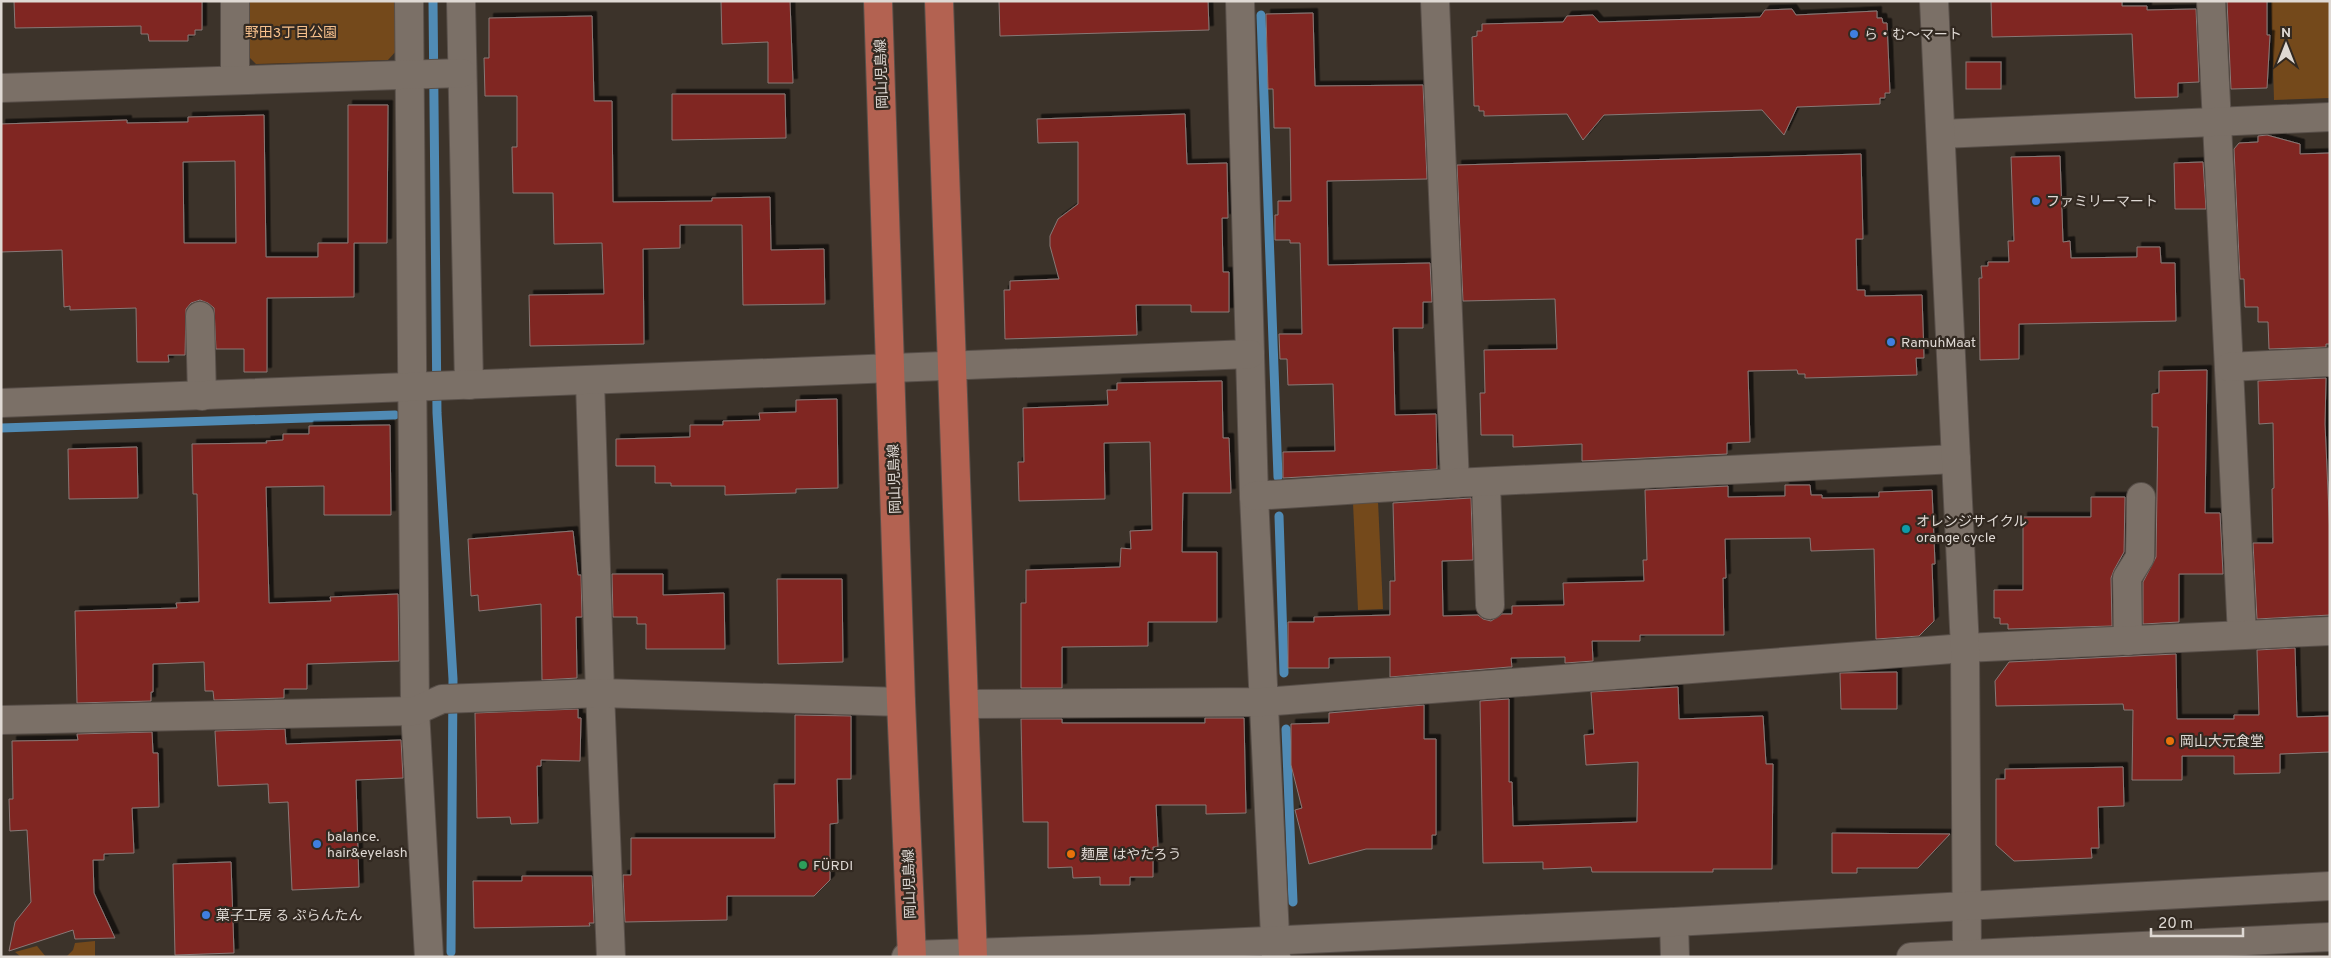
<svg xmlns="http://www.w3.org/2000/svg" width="2331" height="958" font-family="Overpass,'Noto Sans JP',sans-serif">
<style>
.green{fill:#74491b}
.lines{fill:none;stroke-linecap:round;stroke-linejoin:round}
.stream{stroke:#508bb5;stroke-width:9}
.building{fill:#802620;stroke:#887876;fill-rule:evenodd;filter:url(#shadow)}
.minor-casing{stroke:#584f49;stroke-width:30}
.tertiary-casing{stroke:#584f49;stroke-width:30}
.primary-casing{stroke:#584f49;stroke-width:30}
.minor{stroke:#7b7067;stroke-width:28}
.tertiary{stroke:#7b7067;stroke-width:28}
.primary{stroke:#b36251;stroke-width:28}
.shop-dot{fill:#3f7fe0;stroke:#322921;stroke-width:2}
.culture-dot{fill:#0f9aa8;stroke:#322921;stroke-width:2}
.food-dot{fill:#e8710a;stroke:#322921;stroke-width:2}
.leisure-dot{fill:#2e9e5b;stroke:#322921;stroke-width:2}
.labels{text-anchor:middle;stroke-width:4.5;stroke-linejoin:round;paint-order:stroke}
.park-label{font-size:14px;fill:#f8c18c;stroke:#322921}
.poi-label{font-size:14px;fill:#dfd9d4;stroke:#322921;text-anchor:start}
.street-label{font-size:14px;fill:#dfd9d4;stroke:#322921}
</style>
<defs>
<filter id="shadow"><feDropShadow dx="4.5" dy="-4.5" stdDeviation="0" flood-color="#0009"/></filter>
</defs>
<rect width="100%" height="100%" fill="#3c332a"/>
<g class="green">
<path d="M 245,1 L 396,1 L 397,50 L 388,60 L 256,64 L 245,53 Z"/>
<path d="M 2271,1 L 2330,1 L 2330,98 L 2274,100 Z"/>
<path d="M 1378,501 L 1383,609 L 1358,610 L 1353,503 Z"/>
<path d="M 95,941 L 95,957 L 66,957 L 73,950 L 75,943 Z"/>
<path d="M 37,946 L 46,957 L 21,957 L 15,952 Z"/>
</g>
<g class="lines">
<g class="stream">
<path d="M 433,1 L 437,413 L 453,679 L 451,952"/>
<path d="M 1261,15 L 1278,477"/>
<path d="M 1,428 L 395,415"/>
<path d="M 1279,516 L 1284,673"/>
<path d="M 1286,729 L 1293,902"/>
</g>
</g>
<g class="building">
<path d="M 14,1 L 202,1 L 202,30 L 195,30 L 195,35 L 188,35 L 188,41 L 149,41 L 148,34 L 141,34 L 141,26 L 15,28 Z"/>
<path d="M 721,1 L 790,1 L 793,83 L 768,83 L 768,42 L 722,44 Z"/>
<path d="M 999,1 L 1208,1 L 1209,30 L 1000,36 Z"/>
<path d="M 1991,1 L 2122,1 L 2122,6 L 2147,6 L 2147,10 L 2196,9 L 2199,82 L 2178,83 L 2178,97 L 2135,98 L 2132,34 L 1992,37 Z"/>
<path d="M 2227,1 L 2267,1 L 2267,35 L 2270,35 L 2267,88 L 2231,89 Z"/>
<path d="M 1792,9 L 1796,15 L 1877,11 L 1877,18 L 1882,18 L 1883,23 L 1887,23 L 1890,93 L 1885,93 L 1885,98 L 1880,98 L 1880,104 L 1797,107 L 1784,135 L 1762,110 L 1604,115 L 1583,140 L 1567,114 L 1484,116 L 1484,111 L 1479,111 L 1479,106 L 1474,106 L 1472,37 L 1477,36 L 1477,31 L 1482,31 L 1482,24 L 1563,22 L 1567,16 L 1593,15 L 1599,22 L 1760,17 L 1765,10 Z"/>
<path d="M 1313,13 L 1315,86 L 1423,85 L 1427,179 L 1327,181 L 1328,265 L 1430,263 L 1432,302 L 1423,302 L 1423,328 L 1393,328 L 1395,415 L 1436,414 L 1437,469 L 1283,478 L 1283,452 L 1335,451 L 1333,384 L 1288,385 L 1287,359 L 1280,359 L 1279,334 L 1302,334 L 1300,243 L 1290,243 L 1290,240 L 1275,240 L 1275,215 L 1278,215 L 1278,201 L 1291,201 L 1290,128 L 1274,128 L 1273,89 L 1268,89 L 1266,14 Z"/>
<path d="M 592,16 L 594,101 L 612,101 L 613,202 L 712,201 L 712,198 L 770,197 L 771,250 L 824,249 L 825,304 L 743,305 L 742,225 L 680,225 L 680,248 L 643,249 L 644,344 L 530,346 L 529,295 L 604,294 L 602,243 L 554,244 L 553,193 L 513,193 L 512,147 L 517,147 L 517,96 L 485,96 L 484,58 L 489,58 L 489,18 Z"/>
<rect x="1966" y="62" width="35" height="27"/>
<path d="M 672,94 L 785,94 L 786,138 L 672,140 Z"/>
<path d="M 348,105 L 388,105 L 387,243 L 354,243 L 354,297 L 267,298 L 267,372 L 244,372 L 244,349 L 216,349 L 214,308 L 208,303 L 200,300 L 191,303 L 186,309 L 185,355 L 168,355 L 169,362 L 137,362 L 136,308 L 70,310 L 70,306 L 64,307 L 62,250 L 1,252 L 1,124 L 127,120 L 127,123 L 188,122 L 188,117 L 264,115 L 266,257 L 318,257 L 318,243 L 348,243 ZM 235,161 L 236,243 L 184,243 L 183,162 Z"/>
<path d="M 1185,114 L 1187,164 L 1227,163 L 1228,218 L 1222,218 L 1223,272 L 1229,272 L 1229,312 L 1191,312 L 1191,305 L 1136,305 L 1137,335 L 1005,339 L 1004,290 L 1010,290 L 1010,281 L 1059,279 L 1050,246 L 1050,236 L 1058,219 L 1078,204 L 1078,142 L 1038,143 L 1037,119 Z"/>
<path d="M 2267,135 L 2300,144 L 2300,154 L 2330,153 L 2330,344 L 2326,344 L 2326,347 L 2269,349 L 2268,322 L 2258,322 L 2258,307 L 2245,307 L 2244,279 L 2240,279 L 2234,149 L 2239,143 L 2258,142 L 2258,136 Z"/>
<path d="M 1861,154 L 1863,239 L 1856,239 L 1857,290 L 1865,290 L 1865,296 L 1922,295 L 1924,358 L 1916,358 L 1917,375 L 1805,378 L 1805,374 L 1798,374 L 1797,370 L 1748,371 L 1750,442 L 1727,443 L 1727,454 L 1582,461 L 1582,444 L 1513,447 L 1513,435 L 1481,435 L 1480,393 L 1485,393 L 1484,350 L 1557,349 L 1555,299 L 1463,301 L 1457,165 Z"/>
<path d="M 2060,156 L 2063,242 L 2070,241 L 2071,258 L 2137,257 L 2137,247 L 2160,247 L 2161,263 L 2175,263 L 2176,321 L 2019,324 L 2019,359 L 1980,360 L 1979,278 L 1982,278 L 1981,266 L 1988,266 L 1988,262 L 2009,262 L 2008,241 L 2014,241 L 2011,157 Z"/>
<path d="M 2203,162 L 2206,209 L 2175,209 L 2174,163 Z"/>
<path d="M 2207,370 L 2205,513 L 2220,513 L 2223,574 L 2179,574 L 2179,622 L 2143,624 L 2143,582 L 2156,557 L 2158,427 L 2152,427 L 2152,394 L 2159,393 L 2159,371 Z"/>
<path d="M 2326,378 L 2325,424 L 2330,537 L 2330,615 L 2257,619 L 2253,543 L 2273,543 L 2272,489 L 2274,488 L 2273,423 L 2259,424 L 2258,381 Z"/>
<path d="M 1222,381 L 1223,438 L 1229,438 L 1231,493 L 1183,493 L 1182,552 L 1217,552 L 1217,622 L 1148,622 L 1148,646 L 1062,647 L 1062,688 L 1021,688 L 1021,603 L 1026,603 L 1026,570 L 1120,567 L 1121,548 L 1131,549 L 1130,531 L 1152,530 L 1150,442 L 1104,443 L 1105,499 L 1019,501 L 1018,462 L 1024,462 L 1023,408 L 1108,405 L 1107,390 L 1117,390 L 1117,383 Z"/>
<path d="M 837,399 L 838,488 L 796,489 L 796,493 L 725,495 L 725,486 L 671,486 L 671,483 L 655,483 L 655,466 L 616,466 L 616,439 L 690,437 L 690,425 L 723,425 L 723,421 L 760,420 L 759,413 L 796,412 L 796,400 Z"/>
<path d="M 390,425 L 391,515 L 324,515 L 324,486 L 266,487 L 269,603 L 331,601 L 330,597 L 398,594 L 399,661 L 307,664 L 307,689 L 284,689 L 284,698 L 214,700 L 213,691 L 205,691 L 204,662 L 153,664 L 153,692 L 151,692 L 151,701 L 77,703 L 75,611 L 177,608 L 176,603 L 199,602 L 197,494 L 193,494 L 192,444 L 267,443 L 266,441 L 283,440 L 283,434 L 309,434 L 309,426 Z"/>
<path d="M 137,447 L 138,498 L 69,499 L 68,449 Z"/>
<path d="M 1785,485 L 1810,485 L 1811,495 L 1822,495 L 1822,498 L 1879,497 L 1879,492 L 1932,490 L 1935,564 L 1932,564 L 1934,621 L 1919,636 L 1876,639 L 1874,549 L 1811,551 L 1810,538 L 1725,539 L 1726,578 L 1723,578 L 1724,635 L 1640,635 L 1640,641 L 1592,641 L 1593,661 L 1565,663 L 1565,657 L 1511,658 L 1512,667 L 1509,667 L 1390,677 L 1390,657 L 1329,658 L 1329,668 L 1288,668 L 1288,622 L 1314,622 L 1314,617 L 1390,615 L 1390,581 L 1395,581 L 1393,503 L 1471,498 L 1473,560 L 1442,561 L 1443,616 L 1478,615 L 1483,619 L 1491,621 L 1502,614 L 1512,614 L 1512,606 L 1564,605 L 1563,583 L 1644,581 L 1643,560 L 1647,560 L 1645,490 L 1728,486 L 1728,497 L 1785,496 Z"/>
<path d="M 2091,497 L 2125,497 L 2124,552 L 2114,570 L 2111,578 L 2112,626 L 2008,629 L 2008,624 L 2000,624 L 2000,618 L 1994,618 L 1994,590 L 2023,590 L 2023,517 L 2091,517 Z"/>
<path d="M 573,531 L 578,575 L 581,575 L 582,617 L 576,617 L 577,678 L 542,680 L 541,604 L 479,611 L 478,595 L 471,596 L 468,539 Z"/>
<path d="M 612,574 L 663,574 L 663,595 L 724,593 L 725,649 L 646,649 L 646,624 L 637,624 L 637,617 L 613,617 Z"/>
<path d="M 777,579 L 842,579 L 843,662 L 778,664 Z"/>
<path d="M 2295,648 L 2297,717 L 2330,716 L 2330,752 L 2280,754 L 2280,773 L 2234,774 L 2234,756 L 2182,756 L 2182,780 L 2132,780 L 2133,710 L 2124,710 L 2123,704 L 1996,706 L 1995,681 L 2009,662 L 2176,654 L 2177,719 L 2234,719 L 2234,715 L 2259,715 L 2257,650 Z"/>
<path d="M 1897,672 L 1897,709 L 1841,709 L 1840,673 Z"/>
<path d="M 1678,687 L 1679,719 L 1763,716 L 1766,764 L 1773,764 L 1772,869 L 1713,869 L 1713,872 L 1592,872 L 1591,867 L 1543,869 L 1543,862 L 1483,863 L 1480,701 L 1509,699 L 1509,782 L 1512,782 L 1513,826 L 1637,822 L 1638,762 L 1586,765 L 1584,735 L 1594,734 L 1591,692 Z"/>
<path d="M 1424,705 L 1424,739 L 1436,739 L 1436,835 L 1432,835 L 1432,849 L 1366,849 L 1309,864 L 1295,810 L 1302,808 L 1291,765 L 1291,724 L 1329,723 L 1329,713 Z"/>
<path d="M 578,709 L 578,718 L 581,718 L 580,761 L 541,760 L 541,766 L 537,766 L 538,823 L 511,824 L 510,817 L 477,818 L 475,713 Z"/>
<path d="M 795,715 L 851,716 L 851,779 L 837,779 L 838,823 L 830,824 L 830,880 L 814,896 L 727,896 L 727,920 L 625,922 L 623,875 L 631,875 L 631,838 L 775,838 L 774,784 L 795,784 Z"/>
<path d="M 1205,718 L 1244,718 L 1246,813 L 1206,814 L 1206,805 L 1156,805 L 1158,847 L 1153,847 L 1153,877 L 1130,877 L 1130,885 L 1100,885 L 1100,877 L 1073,878 L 1072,867 L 1048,868 L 1048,822 L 1023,822 L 1021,719 L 1062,719 L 1062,723 L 1205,723 Z"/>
<path d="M 285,729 L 286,744 L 401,740 L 403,778 L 356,780 L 359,887 L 292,890 L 288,802 L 269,803 L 268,784 L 218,786 L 215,731 Z"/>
<path d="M 152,732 L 153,753 L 158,753 L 159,807 L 132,808 L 134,853 L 104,854 L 104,860 L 93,860 L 94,893 L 115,938 L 75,939 L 73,930 L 9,951 L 15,922 L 31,902 L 27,830 L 10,831 L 9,799 L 13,799 L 12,741 L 78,740 L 77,734 Z"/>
<path d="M 2123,767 L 2124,806 L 2098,807 L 2099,848 L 2091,848 L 2092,858 L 2014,861 L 1996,845 L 1996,779 L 2005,779 L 2005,769 Z"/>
<path d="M 1832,833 L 1950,834 L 1918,868 L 1857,868 L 1857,873 L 1832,873 Z"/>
<path d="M 231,862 L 234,953 L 175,955 L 173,864 Z"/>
<path d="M 522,876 L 592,876 L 594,923 L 589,923 L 590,926 L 474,928 L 473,881 L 522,881 Z"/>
</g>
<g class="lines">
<defs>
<g id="minor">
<path d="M 235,1 L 235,80"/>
<path d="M 409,1 L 415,711 L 429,957"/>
<path d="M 461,1 L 469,385"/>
<path d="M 1240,1 L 1254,496 L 1276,957"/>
<path d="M 1435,1 L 1455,483"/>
<path d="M 2211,1 L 2242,635"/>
<path d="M 1,88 L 462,73"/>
<path d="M 1941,134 L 2330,117"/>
<path d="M 200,316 L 202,396"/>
<path d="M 2229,367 L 2330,362"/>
<path d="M 590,382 L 600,693 L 611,957"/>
<path d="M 1,403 L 1250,354"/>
<path d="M 1486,482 L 1490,605"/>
<path d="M 1254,496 L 1455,483 L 1956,459"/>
<path d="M 2128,641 L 2127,578 L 2140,557 L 2141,497"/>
<path d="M 965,704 L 1263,702 L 1965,648 L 2330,631"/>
<path d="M 1,720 L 415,711 L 442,699 L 600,693 L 901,702"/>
<path d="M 1674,922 L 1675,957"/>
</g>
<g id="tertiary">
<path d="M 1934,1 L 1965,648 L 1967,957"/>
<path d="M 906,957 L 912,955 L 1092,949 L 1674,922 L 2330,886"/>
<path d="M 1911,957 L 2330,937"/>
</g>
<g id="primary">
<path d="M 878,1 L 901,702 L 912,957"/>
<path d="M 939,1 L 973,957"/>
</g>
</defs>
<use href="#minor" class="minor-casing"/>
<use href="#tertiary" class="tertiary-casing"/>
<use href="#primary" class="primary-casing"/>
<use href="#minor" class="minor"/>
<use href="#tertiary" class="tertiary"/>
<use href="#primary" class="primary"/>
</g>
<g class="shop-dot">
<circle cx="1854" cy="34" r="5"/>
<circle cx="2036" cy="201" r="5"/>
<circle cx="1891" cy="342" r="5"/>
<circle cx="317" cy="844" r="5"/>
<circle cx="206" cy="915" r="5"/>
</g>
<circle class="culture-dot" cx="1906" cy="529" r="5"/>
<g class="food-dot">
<circle cx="2170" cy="741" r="5"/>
<circle cx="1071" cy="854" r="5"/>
</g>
<circle class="leisure-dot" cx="803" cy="865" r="5"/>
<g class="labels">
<g class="park-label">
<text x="291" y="37">野田3丁目公園</text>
</g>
<g class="poi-label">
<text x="1864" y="39">ら・む～マート</text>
<text x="2046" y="206">ファミリーマート</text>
<text x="1901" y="347">RamuhMaat</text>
<text x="1916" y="526">オレンジサイクル<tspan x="1916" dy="16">orange cycle</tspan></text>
<text x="2180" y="746">岡山大元食堂</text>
<text x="327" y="841">balance.<tspan x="327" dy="16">hair&amp;eyelash</tspan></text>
<text x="1081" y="859">麺屋 はやたろう</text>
<text x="813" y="870">FÜRDI</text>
<text x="216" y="920">菓子工房 る ぷらんたん</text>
</g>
<g class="street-label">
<text transform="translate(881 74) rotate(-92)" y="5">岡山児島線</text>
<text transform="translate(894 479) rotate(-92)" y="5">岡山児島線</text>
<text transform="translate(909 884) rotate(-92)" y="5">岡山児島線</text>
</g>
</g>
<rect width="2331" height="958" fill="none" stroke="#dfd9d4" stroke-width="5"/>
<g transform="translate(2286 45)" stroke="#322921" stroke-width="4" paint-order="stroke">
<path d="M0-4L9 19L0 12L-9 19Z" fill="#dfd9d4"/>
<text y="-8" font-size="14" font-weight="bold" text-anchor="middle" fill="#dfd9d4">N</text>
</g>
<path d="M2151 928v8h92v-8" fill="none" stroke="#dfd9d4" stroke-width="2.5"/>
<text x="2158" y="928" font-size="15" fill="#dfd9d4" stroke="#322921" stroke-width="4" paint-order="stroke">20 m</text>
</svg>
